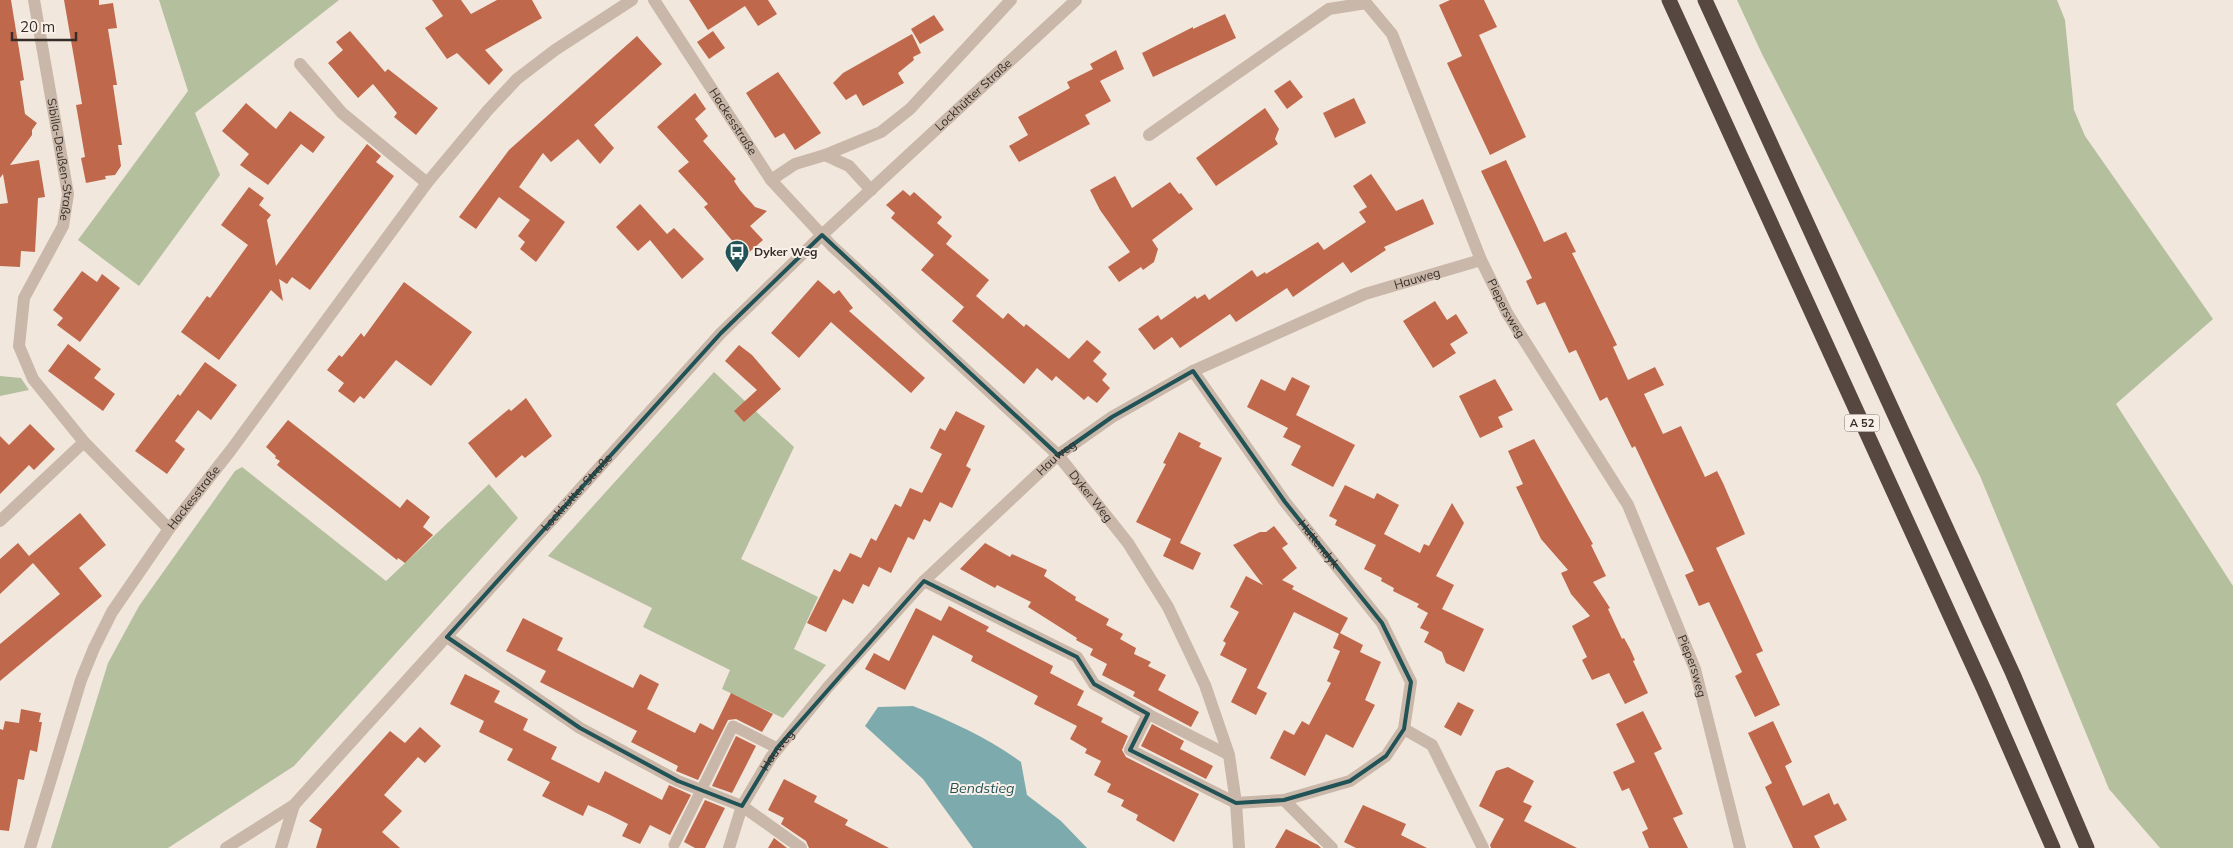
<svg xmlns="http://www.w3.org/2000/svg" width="2233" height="848" font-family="Mulish,sans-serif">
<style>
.green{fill:#b4bf9d}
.water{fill:#7dabad}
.building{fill:#c0684b}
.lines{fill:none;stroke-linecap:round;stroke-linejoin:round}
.service{stroke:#c9b7a9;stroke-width:11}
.pedestrian{stroke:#c9b7a9;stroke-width:12}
.minor{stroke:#c9b7a9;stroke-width:12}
.tertiary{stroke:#c9b7a9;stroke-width:12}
.motorway{stroke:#564740;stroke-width:15}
.marked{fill:none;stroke:#205256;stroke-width:4;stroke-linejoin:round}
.labels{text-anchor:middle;stroke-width:4;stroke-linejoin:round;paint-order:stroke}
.shield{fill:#f9f1e9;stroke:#706862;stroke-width:1}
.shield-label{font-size:11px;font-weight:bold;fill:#362d28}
.street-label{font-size:12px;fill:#362d28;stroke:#f9f1e9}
.poi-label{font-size:12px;font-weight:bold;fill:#362d28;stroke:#f9f1e9;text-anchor:start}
.water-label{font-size:14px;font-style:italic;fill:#205256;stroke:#f9f1e9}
</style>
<rect width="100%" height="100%" fill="#f1e7dd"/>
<g class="green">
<path d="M 159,0 L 339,0 L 195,113 L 220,175 L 139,286 L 78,240 L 188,91 Z"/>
<path d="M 1737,0 L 2057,0 L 2065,20 L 2074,110 L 2085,136 L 2213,319 L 2116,404 L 2233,586 L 2233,848 L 2160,848 L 2109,789 L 1980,476 L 1762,54 Z"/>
<path d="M 714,372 L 794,447 L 741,559 L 818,597 L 794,649 L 826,665 L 783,718 L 722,689 L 730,670 L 643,627 L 652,608 L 548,556 Z"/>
<path d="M 0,376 L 21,378 L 29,390 L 0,396 Z"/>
<path d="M 242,467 L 386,581 L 489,484 L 518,518 L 294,766 L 168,848 L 51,848 L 108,663 L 139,606 L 235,471 Z"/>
</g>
<path class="water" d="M 913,706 C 951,721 988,738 1021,762 L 1027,795 L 1061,821 L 1087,848 L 973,848 L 923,779 L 865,726 L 878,707 Z"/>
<g class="building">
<path d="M 0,0 L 11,0 L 24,80 L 20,81 L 25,114 L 37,123 L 32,130 L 32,135 L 10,165 L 39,160 L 45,197 L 38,198 L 35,252 L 21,251 L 20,267 L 0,266 L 0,204 L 8,203 L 3,174 L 0,178 Z"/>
<path d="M 64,0 L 99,0 L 99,5 L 113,3 L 117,28 L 108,29 L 117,85 L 113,85 L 122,145 L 118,145 L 121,166 L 115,175 L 105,176 L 106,179 L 86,183 L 81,158 L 85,157 L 76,105 L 82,104 Z"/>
<path d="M 432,0 L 461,0 L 471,14 L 497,0 L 532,0 L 542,18 L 485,50 L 503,70 L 489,85 L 457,53 L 447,59 L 425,28 L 443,16 Z"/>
<path d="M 689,0 L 768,0 L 777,14 L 758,26 L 745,6 L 708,30 Z"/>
<path d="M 1450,0 L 1484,0 L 1497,27 L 1479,35 L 1526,137 L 1490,155 L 1447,63 L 1462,56 L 1439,5 Z"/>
<path d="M 1225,14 L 1236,38 L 1153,77 L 1142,53 L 1193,27 L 1193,29 Z"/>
<path d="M 934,15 L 944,30 L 920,44 L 911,29 Z"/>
<path d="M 350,31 L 385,72 L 388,69 L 438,108 L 416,135 L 394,117 L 397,113 L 373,84 L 358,98 L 328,63 L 343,50 L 336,42 Z"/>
<path d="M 713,31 L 725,48 L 709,59 L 697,42 Z"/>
<path d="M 912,34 L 921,53 L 913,57 L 914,60 L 898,73 L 904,83 L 863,106 L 856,94 L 846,100 L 833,83 L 843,73 Z"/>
<path d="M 637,36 L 662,64 L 594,125 L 614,148 L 600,164 L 578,139 L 551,162 L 543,153 L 519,187 L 565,222 L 536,262 L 520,249 L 525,242 L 518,236 L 530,220 L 499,197 L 476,229 L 459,217 L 509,150 Z"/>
<path d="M 1116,50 L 1124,69 L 1100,81 L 1111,101 L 1085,115 L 1090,124 L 1019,162 L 1009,146 L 1028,135 L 1018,117 L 1070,88 L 1067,82 L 1093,69 L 1090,64 Z"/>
<path d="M 778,72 L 821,133 L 795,150 L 784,133 L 775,138 L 746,93 Z"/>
<path d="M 1290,80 L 1303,97 L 1287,109 L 1274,91 Z"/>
<path d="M 695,93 L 706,109 L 695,119 L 708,136 L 703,141 L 736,179 L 734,181 L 740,190 L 755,207 L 767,211 L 750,226 L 763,240 L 745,256 L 704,207 L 708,204 L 678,171 L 689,162 L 657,127 Z"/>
<path d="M 1354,98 L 1366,123 L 1335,138 L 1323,113 Z"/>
<path d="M 246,103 L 276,129 L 290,111 L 325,137 L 313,153 L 301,144 L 268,185 L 240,165 L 249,154 L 222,131 Z"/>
<path d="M 1265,108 L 1279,129 L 1275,139 L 1278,144 L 1216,186 L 1196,158 Z"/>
<path d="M 367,144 L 381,156 L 376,162 L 394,176 L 310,290 L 292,277 L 287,284 L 279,279 L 283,301 L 271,290 L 219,360 L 181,332 L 207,296 L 210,298 L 248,245 L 221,225 L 249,187 L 264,198 L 259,205 L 271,215 L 267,220 L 276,266 Z"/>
<path d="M 1506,160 L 1544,242 L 1566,232 L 1576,252 L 1572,253 L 1617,345 L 1613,347 L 1628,380 L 1655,367 L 1664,385 L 1644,394 L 1663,434 L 1681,426 L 1705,477 L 1717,471 L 1723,483 L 1745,534 L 1716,548 L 1763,651 L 1756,654 L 1780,705 L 1755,717 L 1735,676 L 1742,672 L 1709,602 L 1699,606 L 1685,575 L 1694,571 L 1635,446 L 1632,448 L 1607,397 L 1600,401 L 1576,350 L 1569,353 L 1545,302 L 1537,305 L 1526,281 L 1532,278 L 1481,171 Z"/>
<path d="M 1371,174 L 1396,211 L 1423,199 L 1434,224 L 1384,247 L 1386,250 L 1351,273 L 1343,262 L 1293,297 L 1287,288 L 1236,322 L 1230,314 L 1180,348 L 1172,337 L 1154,350 L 1138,329 L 1158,315 L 1161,320 L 1195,296 L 1197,299 L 1205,294 L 1209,300 L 1252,270 L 1257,277 L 1265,272 L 1266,274 L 1318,242 L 1324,250 L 1366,222 L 1359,212 L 1367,207 L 1353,186 Z"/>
<path d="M 1115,176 L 1132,208 L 1170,182 L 1179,194 L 1181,193 L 1193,209 L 1152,240 L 1158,249 L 1154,262 L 1143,270 L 1141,267 L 1119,282 L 1108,267 L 1130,252 L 1100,210 L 1090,190 Z"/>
<path d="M 903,190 L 910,196 L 914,192 L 942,217 L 937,223 L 952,236 L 946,244 L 989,280 L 976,296 L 1003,319 L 1008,313 L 1024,327 L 1026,324 L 1069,359 L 1087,340 L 1101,352 L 1093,361 L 1107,374 L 1102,380 L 1110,388 L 1097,403 L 1088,396 L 1084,400 L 1056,376 L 1052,381 L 1037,368 L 1024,384 L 952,321 L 964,307 L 921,270 L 934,255 L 891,218 L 895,213 L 886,205 Z"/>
<path d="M 640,204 L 667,234 L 674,228 L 704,259 L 682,279 L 650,240 L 638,251 L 616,227 Z"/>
<path d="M 82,271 L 97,282 L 102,274 L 120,288 L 80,342 L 57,325 L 63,318 L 53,310 Z"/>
<path d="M 818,280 L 834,294 L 839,290 L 853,308 L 849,311 L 925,378 L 911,393 L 831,322 L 799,358 L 771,333 Z"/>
<path d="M 404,282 L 472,332 L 431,386 L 396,360 L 364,399 L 360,396 L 354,403 L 338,391 L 344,383 L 327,370 L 339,355 L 342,357 L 361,333 L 364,337 Z"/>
<path d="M 1435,301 L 1447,320 L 1456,314 L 1468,333 L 1450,344 L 1456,353 L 1433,368 L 1403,321 Z"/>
<path d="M 68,344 L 101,369 L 94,378 L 115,394 L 103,411 L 48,371 Z"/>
<path d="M 739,345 L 752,355 L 781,389 L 744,422 L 734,411 L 757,390 L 725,361 Z"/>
<path d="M 205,362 L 237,385 L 211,420 L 198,410 L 175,441 L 185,449 L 167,474 L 135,451 L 178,394 L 180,396 Z"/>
<path d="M 1292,377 L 1310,386 L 1296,415 L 1355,445 L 1333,487 L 1291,465 L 1301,446 L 1283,437 L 1288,428 L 1247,407 L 1261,379 L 1285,391 Z"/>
<path d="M 1495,379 L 1513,410 L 1498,417 L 1503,427 L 1480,438 L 1459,396 Z"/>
<path d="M 526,398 L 552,436 L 525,458 L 522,455 L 496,478 L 468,443 L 509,409 L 511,411 Z"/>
<path d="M 956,411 L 985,426 L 966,466 L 971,469 L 952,508 L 940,502 L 930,522 L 924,519 L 914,540 L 908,537 L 891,573 L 879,567 L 869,587 L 863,584 L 853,604 L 843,599 L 826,632 L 807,623 L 834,569 L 840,572 L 850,553 L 861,558 L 871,538 L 876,541 L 895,504 L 901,507 L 910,488 L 922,493 L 942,454 L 930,448 L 940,428 L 945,431 Z"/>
<path d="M 288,420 L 400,508 L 407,499 L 430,517 L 423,527 L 433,535 L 405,563 L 398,558 L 397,560 L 277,465 L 280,461 L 275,458 L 276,456 L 266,447 Z"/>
<path d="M 30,424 L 55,449 L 34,470 L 29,465 L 0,494 L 0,436 L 9,445 Z"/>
<path d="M 1179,432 L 1201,443 L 1199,447 L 1222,458 L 1180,543 L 1201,553 L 1193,570 L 1163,556 L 1171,539 L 1136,522 L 1166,464 L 1163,463 Z"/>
<path d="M 1534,439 L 1593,544 L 1591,545 L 1606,576 L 1593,582 L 1610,608 L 1608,609 L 1622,639 L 1624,638 L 1630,649 L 1635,660 L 1633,661 L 1648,693 L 1625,704 L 1609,673 L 1592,680 L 1582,660 L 1587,657 L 1572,626 L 1590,616 L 1571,594 L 1561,573 L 1568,570 L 1541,539 L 1516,487 L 1523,484 L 1508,451 Z"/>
<path d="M 1345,485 L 1374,499 L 1377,493 L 1399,505 L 1384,534 L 1420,553 L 1424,544 L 1429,546 L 1452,503 L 1464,523 L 1436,576 L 1454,585 L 1442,609 L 1484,629 L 1464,672 L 1446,663 L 1442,652 L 1424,642 L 1429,632 L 1420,628 L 1428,613 L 1417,607 L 1419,604 L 1393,591 L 1394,588 L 1381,581 L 1382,578 L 1364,569 L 1376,545 L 1335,525 L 1337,520 L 1329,516 Z"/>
<path d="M 80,513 L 106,545 L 79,568 L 102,596 L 0,681 L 0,644 L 60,594 L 33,563 L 0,594 L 0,559 L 18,543 L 29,556 Z"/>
<path d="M 1274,526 L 1288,544 L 1282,548 L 1297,568 L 1282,580 L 1294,586 L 1292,589 L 1348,618 L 1340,633 L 1363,645 L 1360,652 L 1381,662 L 1365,700 L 1375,705 L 1353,748 L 1326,734 L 1305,776 L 1270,758 L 1284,730 L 1294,735 L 1302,721 L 1309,725 L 1331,683 L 1327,681 L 1340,651 L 1333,648 L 1339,634 L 1294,612 L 1257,688 L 1267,693 L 1256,715 L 1231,702 L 1247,669 L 1220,655 L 1226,643 L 1223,641 L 1239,612 L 1230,607 L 1246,576 L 1263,585 L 1233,545 L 1260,532 L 1266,532 Z"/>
<path d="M 985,543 L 1010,557 L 1012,554 L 1047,570 L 1044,576 L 1076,597 L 1075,600 L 1109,619 L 1106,625 L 1123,634 L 1120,639 L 1136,648 L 1134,654 L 1151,662 L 1148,666 L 1166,675 L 1158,690 L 1199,712 L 1191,727 L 1133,696 L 1135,692 L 1102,675 L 1107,664 L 1090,655 L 1093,649 L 1076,640 L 1077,638 L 1028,607 L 1031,602 L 997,585 L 995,588 L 960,569 Z"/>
<path d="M 949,606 L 989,627 L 986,631 L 1053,666 L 1050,673 L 1084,691 L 1077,705 L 1103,718 L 1101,722 L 1128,736 L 1122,750 L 1126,757 L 1199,794 L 1174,842 L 1136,820 L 1138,815 L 1121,806 L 1124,800 L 1107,792 L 1111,784 L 1094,775 L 1101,761 L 1085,753 L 1087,749 L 1070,739 L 1077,726 L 1034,704 L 1038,696 L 971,661 L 973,656 L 933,635 L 905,690 L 865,669 L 874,653 L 889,661 L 916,608 L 941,621 Z"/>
<path d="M 523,618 L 563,638 L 557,650 L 633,688 L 640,674 L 659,684 L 647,709 L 695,733 L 700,723 L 713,730 L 731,693 L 773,714 L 762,732 L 736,719 L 728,720 L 698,780 L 676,771 L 678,766 L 631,742 L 637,731 L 540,682 L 546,671 L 506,651 Z"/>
<path d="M 465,674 L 500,691 L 494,702 L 528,719 L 523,730 L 557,747 L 551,759 L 599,783 L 605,771 L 662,800 L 669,785 L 691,795 L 670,835 L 650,825 L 640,844 L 622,836 L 628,824 L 608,814 L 588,805 L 583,816 L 542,796 L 550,782 L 507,760 L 513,749 L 479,732 L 484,721 L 450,704 Z"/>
<path d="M 1458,702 L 1474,710 L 1461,736 L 1444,727 Z"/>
<path d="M 21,709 L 41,713 L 39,722 L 42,722 L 37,752 L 30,750 L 24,780 L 18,779 L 9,831 L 0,830 L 0,729 L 3,730 L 5,721 L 19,723 Z"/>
<path d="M 1643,711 L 1662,749 L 1654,753 L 1683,814 L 1673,818 L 1688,848 L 1649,848 L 1642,832 L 1648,829 L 1629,788 L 1622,791 L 1613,772 L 1635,762 L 1616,724 Z"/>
<path d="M 1773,721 L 1792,762 L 1785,766 L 1803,806 L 1829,793 L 1834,805 L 1838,803 L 1847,820 L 1814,836 L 1820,848 L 1793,848 L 1765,787 L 1772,783 L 1748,733 Z"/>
<path d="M 1152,724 L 1184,741 L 1180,749 L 1213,766 L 1206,779 L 1141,746 Z"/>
<path d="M 420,727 L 441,746 L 425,763 L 418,757 L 384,795 L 402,811 L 382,832 L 400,848 L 316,848 L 322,829 L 309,821 L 390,731 L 405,743 Z"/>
<path d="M 736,736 L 756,746 L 732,793 L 712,786 Z"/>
<path d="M 1508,767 L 1534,781 L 1523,802 L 1532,806 L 1524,821 L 1577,848 L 1491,848 L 1490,845 L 1504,819 L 1479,806 L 1496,771 Z"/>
<path d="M 784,779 L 817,796 L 814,802 L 848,820 L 845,825 L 889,848 L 809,848 L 806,841 L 781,824 L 784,818 L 768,810 Z"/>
<path d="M 705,800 L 725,808 L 705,848 L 695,848 L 684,842 Z"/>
<path d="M 1363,805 L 1406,824 L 1401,835 L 1427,848 L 1356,848 L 1344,842 Z"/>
<path d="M 1286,829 L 1318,845 L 1321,848 L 1275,848 Z"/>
<path d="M 774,838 L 787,848 L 768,848 Z"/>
</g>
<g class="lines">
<g class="service">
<path d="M 1148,714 L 1229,755"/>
<path d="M 674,845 L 733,726 L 777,748"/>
</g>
<g class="pedestrian">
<path d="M 924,581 L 1077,657 L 1094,684 L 1148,714 L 1130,750 L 1236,803"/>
<path d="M 447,637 L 580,728 L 678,781 L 742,806 L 801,848"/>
</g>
<g class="minor">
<path id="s1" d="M 34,0 L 68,194 L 63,226 L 24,298 L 19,346 L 33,379 L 84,442 L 169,529"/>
<path id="s2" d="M 654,0 L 771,180 L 832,246 L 1058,455 L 1128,543 L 1168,607 L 1205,685 L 1229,755 L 1236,803 L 1239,848"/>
<path d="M 300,64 L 342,113 L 427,183"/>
<path id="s3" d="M 1149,135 L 1329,9 L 1366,3 L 1392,34 L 1481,260 L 1507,313 L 1628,505 L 1695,669 L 1740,848"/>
<path d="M 825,155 L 849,166 L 871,190"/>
<path d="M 771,180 L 795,164 L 825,155 L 881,132 L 910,109 L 1011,0"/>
<path id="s4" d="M 1193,371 L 1285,502 L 1382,623 L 1411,682 L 1404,729 L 1386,756 L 1350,781 L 1284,800 L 1236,803"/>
<path d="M 0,521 L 84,442"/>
<path d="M 1404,729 L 1432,745 L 1483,848"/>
<path d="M 1284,800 L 1332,848"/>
<path id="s5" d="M 30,848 L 81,680 L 94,648 L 112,612 L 169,529 L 231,450 L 427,183 L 488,110 L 517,79 L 555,50 L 632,0"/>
<path d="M 281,848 L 294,805"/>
<path id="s6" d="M 729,848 L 742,806 L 771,757 L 828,687 L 924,581 L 1058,455 L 1112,417 L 1193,371 L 1365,294 L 1481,260"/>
</g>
<path class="tertiary" id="s7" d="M 226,848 L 294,805 L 721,333 L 822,235 L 1076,0"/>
<g class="motorway">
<path d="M 1669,0 L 1984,690 L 2053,848"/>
<path d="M 1705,0 L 2013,674 L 2087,848"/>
</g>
</g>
<path class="marked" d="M 822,235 L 1058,455 L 1112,417 L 1193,371 L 1285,502 L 1382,623 L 1411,682 L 1404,729 L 1386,756 L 1350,781 L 1284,800 L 1236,803 L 1130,750 L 1148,714 L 1094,684 L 1077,657 L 924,581 L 777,748 L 742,806 L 678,781 L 580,728 L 447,637 L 721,333 Z"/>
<defs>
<symbol id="bus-pin" viewBox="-11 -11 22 30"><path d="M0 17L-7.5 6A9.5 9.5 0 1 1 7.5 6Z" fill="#205256" stroke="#f9f1e9"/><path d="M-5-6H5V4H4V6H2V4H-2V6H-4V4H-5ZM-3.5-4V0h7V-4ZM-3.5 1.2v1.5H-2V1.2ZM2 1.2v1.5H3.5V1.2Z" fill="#fff"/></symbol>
</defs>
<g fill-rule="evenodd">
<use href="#bus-pin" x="723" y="238" width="28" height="38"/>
</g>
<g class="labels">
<rect class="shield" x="1844.5" y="414.5" width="35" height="17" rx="4"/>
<g class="shield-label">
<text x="1862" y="427">A 52</text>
</g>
<g class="street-label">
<text dy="4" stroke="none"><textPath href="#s7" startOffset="1064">Lockhütter Straße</textPath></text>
<text dy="4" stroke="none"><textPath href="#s2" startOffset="145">Hackesstraße</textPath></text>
<text dy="4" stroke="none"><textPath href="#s1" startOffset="162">Sibilla-Deußen-Straße</textPath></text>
<text dy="4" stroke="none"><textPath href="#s6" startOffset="920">Hauweg</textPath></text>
<text dy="4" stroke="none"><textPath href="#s3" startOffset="595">Piepersweg</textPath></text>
<text dy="4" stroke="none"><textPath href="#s6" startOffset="515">Hauweg</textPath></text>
<text dy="4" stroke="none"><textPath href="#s7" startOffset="502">Lockhütter Straße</textPath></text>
<text dy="4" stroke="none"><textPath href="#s2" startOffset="665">Dyker Weg</textPath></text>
<text dy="4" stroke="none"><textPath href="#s5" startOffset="391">Hackesstraße</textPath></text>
<text dy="4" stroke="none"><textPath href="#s4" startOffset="214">Hüttendyk</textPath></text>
<text dy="4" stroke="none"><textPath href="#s3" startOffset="1000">Piepersweg</textPath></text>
<text dy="4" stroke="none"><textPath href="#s6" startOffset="110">Hauweg</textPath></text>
</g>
<g class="poi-label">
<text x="754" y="256">Dyker Weg</text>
</g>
<g class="water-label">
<text x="982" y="793">Bendstieg</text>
</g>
</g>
<path d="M12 32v8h64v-8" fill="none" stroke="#362d28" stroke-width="2.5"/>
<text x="20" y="32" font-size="15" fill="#362d28" stroke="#f9f1e9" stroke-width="4" paint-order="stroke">20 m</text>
</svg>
